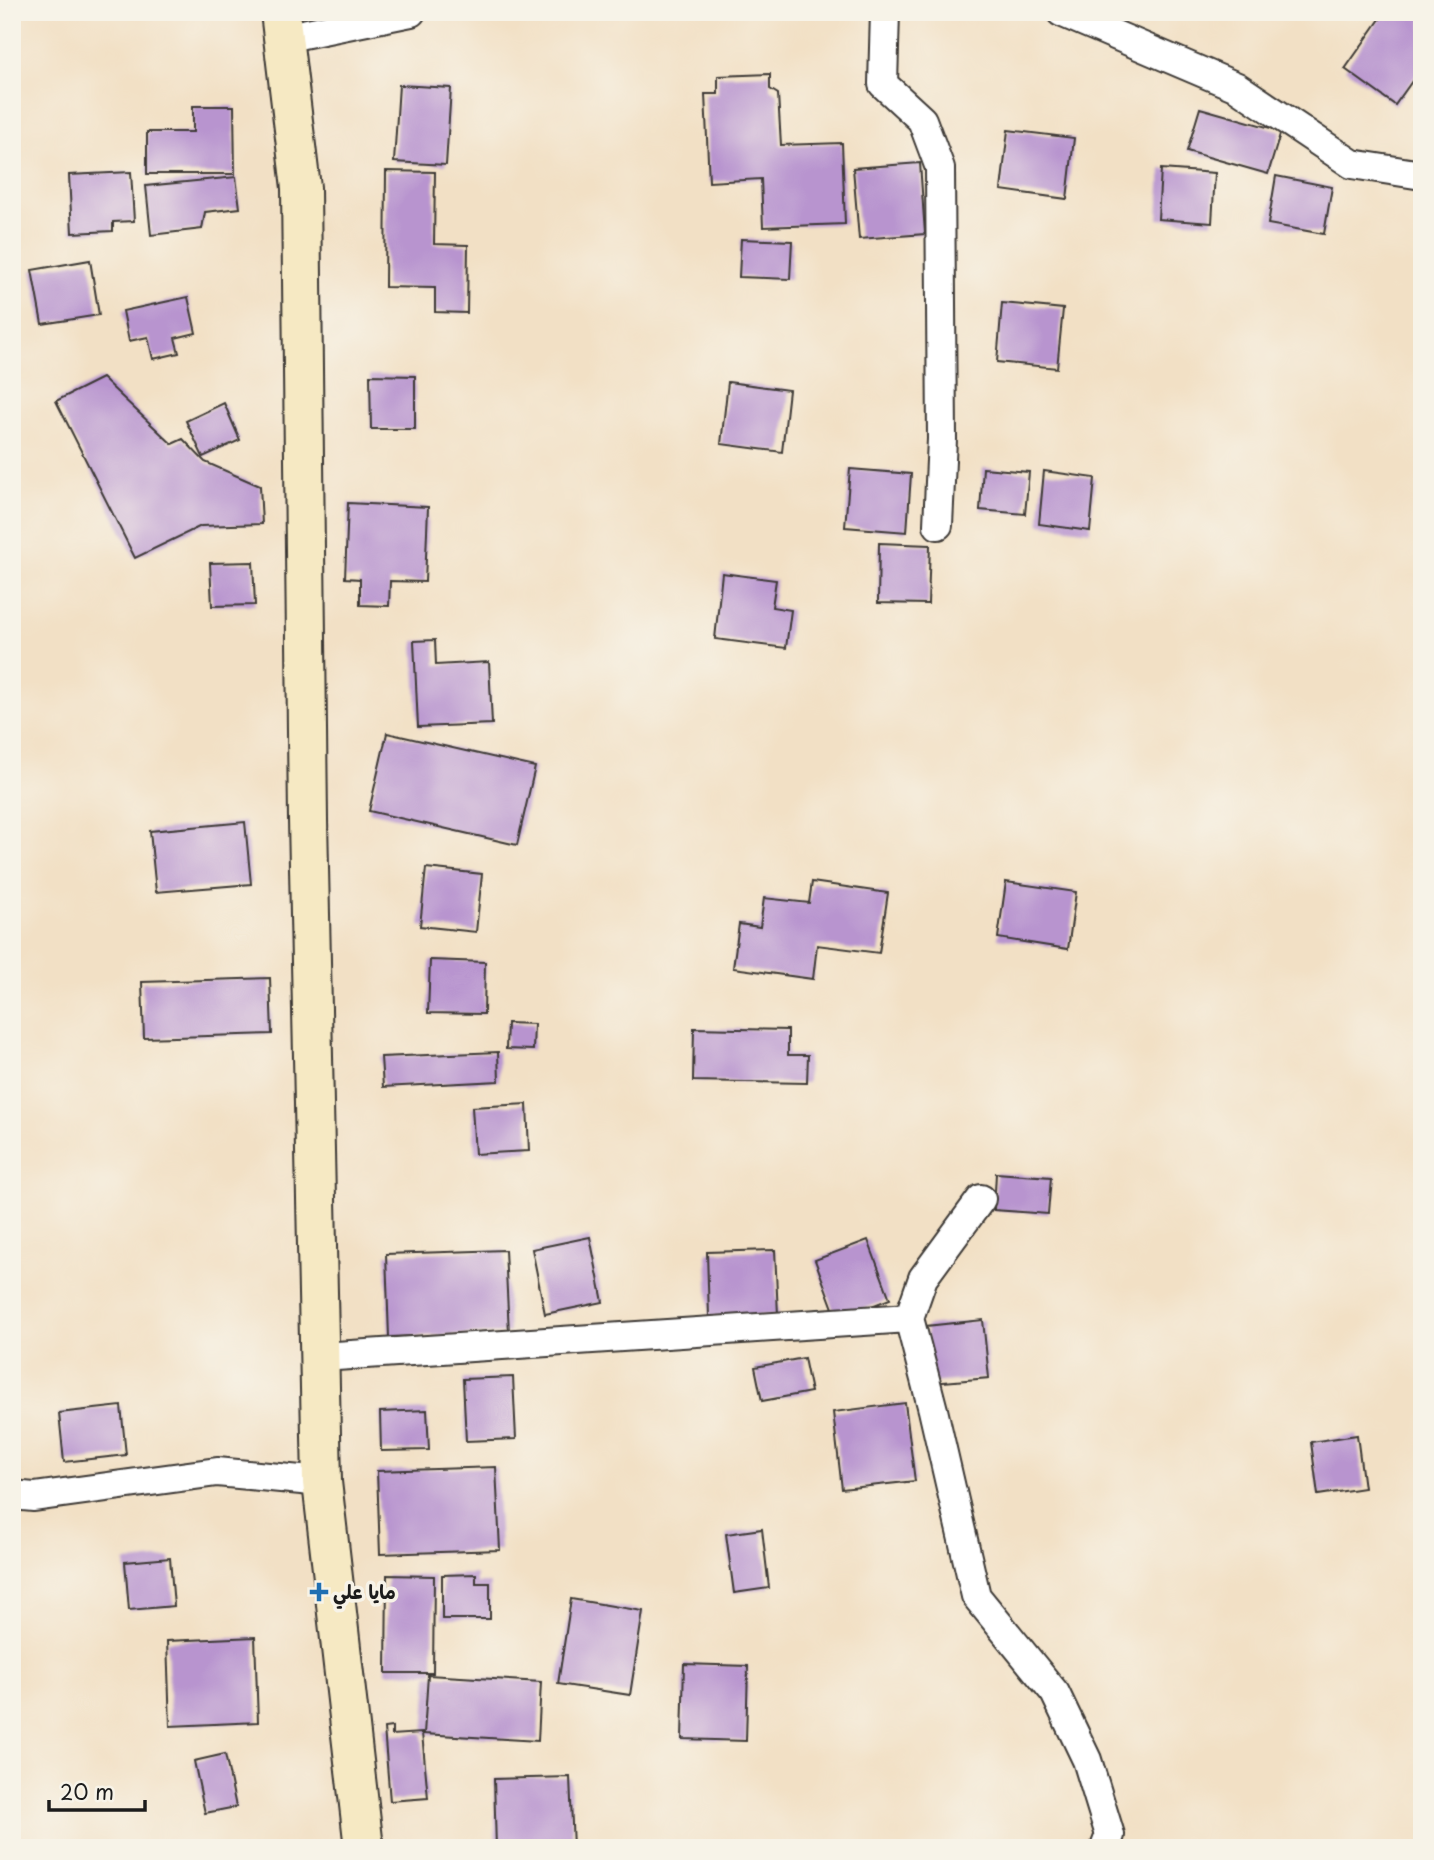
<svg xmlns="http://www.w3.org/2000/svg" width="1434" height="1860" font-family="'Playpen Sans','Playpen Sans Arabic',sans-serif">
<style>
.building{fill:#b894cf}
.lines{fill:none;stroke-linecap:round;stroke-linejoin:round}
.street-casing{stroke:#3c3935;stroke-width:32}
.secondary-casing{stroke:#3c3935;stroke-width:42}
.street{stroke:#fff;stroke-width:28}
.secondary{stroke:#f6e9c3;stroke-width:38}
.poi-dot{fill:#1f6fb2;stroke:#f7f3e8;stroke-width:2.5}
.labels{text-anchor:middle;stroke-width:7;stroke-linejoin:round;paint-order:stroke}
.poi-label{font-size:19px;font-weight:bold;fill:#1c1c1c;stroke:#f7f3e8;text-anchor:start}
</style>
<rect width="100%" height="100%" fill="#f7f3e8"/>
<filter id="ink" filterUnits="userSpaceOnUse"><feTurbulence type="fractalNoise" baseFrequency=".0143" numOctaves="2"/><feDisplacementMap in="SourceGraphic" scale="14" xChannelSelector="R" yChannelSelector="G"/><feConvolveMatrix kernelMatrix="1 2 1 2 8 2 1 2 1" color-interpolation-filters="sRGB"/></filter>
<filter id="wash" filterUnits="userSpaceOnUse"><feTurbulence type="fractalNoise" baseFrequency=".00686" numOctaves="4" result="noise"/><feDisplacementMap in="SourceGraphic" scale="28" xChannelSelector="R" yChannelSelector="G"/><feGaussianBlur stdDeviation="1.57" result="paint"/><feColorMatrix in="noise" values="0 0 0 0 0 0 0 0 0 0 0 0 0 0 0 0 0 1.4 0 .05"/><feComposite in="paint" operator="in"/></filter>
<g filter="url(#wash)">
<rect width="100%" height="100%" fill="#f2e0c5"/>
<g id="blocks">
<g class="building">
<path d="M 1385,12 L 1422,12 L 1422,67 L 1395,105 L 1345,69 Z"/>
<path d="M 770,74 L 770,89 L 778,94 L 781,145 L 842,143 L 845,224 L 763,227 L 761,179 L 709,182 L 705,94 L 718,94 L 718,76 Z"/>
<path d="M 399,85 L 451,88 L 446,165 L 394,162 Z"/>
<path d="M 193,106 L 234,106 L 235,174 L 147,174 L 147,132 L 193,132 Z"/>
<path d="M 1200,108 L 1281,131 L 1268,174 L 1187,151 Z"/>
<path d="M 1008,130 L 1074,138 L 1067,199 L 1001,190 Z"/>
<path d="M 920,163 L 925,234 L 859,239 L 853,168 Z"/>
<path d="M 1161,169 L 1215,173 L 1212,223 L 1158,219 Z"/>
<path d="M 386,171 L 435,172 L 434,244 L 468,245 L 467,313 L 435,312 L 435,288 L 385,287 Z"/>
<path d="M 131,172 L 134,221 L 113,222 L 113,231 L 72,233 L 69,175 Z"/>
<path d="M 1276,176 L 1332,187 L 1324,234 L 1268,224 Z"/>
<path d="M 236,177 L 240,208 L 205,212 L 202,229 L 151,235 L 146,186 Z"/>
<path d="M 741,239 L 792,241 L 790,279 L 739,277 Z"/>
<path d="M 90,260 L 99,315 L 42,324 L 32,270 Z"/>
<path d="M 188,297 L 196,333 L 175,338 L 179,353 L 153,359 L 148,337 L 129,341 L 123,311 Z"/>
<path d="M 1002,303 L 1063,309 L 1057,368 L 997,362 Z"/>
<path d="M 370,375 L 415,376 L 415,429 L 371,429 Z"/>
<path d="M 102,378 L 172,444 L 183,439 L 205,462 L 260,486 L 262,524 L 201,526 L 135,558 L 56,401 Z"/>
<path d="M 728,382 L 789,390 L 782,452 L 721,444 Z"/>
<path d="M 224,403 L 240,440 L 203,457 L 186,421 Z"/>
<path d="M 983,468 L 1029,472 L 1025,514 L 980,510 Z"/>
<path d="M 850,469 L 911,474 L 907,532 L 845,527 Z"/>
<path d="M 1044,471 L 1095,478 L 1090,531 L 1039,524 Z"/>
<path d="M 348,503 L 428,507 L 425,582 L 390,581 L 389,606 L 360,605 L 360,579 L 345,578 Z"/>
<path d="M 879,543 L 930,545 L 928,604 L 878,603 Z"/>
<path d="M 253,562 L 255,605 L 212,606 L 210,563 Z"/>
<path d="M 722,573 L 776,580 L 772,607 L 791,610 L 786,648 L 715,639 Z"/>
<path d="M 435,640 L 436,665 L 489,662 L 492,724 L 418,727 L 414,641 Z"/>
<path d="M 387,733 L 535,767 L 517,845 L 369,811 Z"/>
<path d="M 245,822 L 251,884 L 156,892 L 150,831 Z"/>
<path d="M 426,868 L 482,874 L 476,932 L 420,926 Z"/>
<path d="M 812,882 L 888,893 L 879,953 L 817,945 L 813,979 L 733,968 L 739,924 L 760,927 L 764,898 L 809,903 Z"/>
<path d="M 1006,882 L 1076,892 L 1068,949 L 998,938 Z"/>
<path d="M 430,960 L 485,962 L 484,1014 L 428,1013 Z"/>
<path d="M 270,978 L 272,1034 L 144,1038 L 142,982 Z"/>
<path d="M 507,1023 L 534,1024 L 533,1050 L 506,1049 Z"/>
<path d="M 694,1028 L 788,1030 L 788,1055 L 808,1055 L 807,1083 L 693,1081 Z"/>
<path d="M 498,1052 L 499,1081 L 383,1087 L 381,1057 Z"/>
<path d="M 527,1104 L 529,1151 L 475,1154 L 472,1107 Z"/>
<path d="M 996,1173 L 1051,1177 L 1048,1214 L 994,1210 Z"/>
<path d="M 590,1237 L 603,1302 L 545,1314 L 532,1249 Z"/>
<path d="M 868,1240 L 890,1299 L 837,1319 L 815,1260 Z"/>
<path d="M 505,1250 L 509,1333 L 389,1337 L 386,1254 Z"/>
<path d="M 775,1250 L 778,1315 L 709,1317 L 707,1252 Z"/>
<path d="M 983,1320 L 989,1378 L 932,1383 L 926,1326 Z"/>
<path d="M 804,1358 L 811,1392 L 762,1401 L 755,1367 Z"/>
<path d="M 513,1377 L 516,1439 L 466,1441 L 463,1379 Z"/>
<path d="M 905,1403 L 915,1481 L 842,1489 L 833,1412 Z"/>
<path d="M 121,1406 L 126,1455 L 64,1462 L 59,1413 Z"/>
<path d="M 427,1410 L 429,1450 L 381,1451 L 380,1412 Z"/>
<path d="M 1357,1435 L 1364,1488 L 1318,1495 L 1311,1442 Z"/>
<path d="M 496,1467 L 500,1550 L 380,1554 L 377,1471 Z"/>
<path d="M 762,1529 L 769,1588 L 734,1593 L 726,1534 Z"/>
<path d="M 170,1558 L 174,1606 L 129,1610 L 125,1562 Z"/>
<path d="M 476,1574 L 476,1583 L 490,1583 L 490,1619 L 442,1619 L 442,1575 Z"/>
<path d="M 387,1575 L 434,1576 L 433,1673 L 386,1673 Z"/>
<path d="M 571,1599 L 643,1611 L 630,1695 L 558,1684 Z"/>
<path d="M 255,1637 L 258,1722 L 170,1726 L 167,1641 Z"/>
<path d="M 684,1664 L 748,1666 L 746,1741 L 682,1739 Z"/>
<path d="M 428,1675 L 541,1682 L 538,1741 L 424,1734 Z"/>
<path d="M 392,1727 L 392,1735 L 422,1733 L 428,1798 L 390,1801 L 384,1728 Z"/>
<path d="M 225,1754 L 236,1807 L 205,1813 L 194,1761 Z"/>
<path d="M 570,1777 L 573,1848 L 496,1848 L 494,1779 Z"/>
</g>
</g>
</g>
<g filter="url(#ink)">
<use href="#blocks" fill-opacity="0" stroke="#3c3935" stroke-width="2"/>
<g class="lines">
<defs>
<g id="street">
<path d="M 885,12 L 883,84 L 922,120 L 940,168 L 942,439 L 938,525"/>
<path d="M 1061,12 L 1237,87 L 1352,164 L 1422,175"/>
<path d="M 283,38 L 411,12"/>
<path d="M 981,1199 L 923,1278 L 909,1318 L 933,1410 L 976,1596 L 1055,1693 L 1087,1760 L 1110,1835 L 1105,1848"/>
<path d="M 321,1357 L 909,1318"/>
<path d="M 12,1495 L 34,1497 L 217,1472 L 322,1482"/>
</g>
<path id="secondary" d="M 280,12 L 301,188 L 308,820 L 322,1482 L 364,1848"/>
</defs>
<use href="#street" class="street-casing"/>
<use href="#secondary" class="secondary-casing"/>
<use href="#street" class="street"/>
<use href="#secondary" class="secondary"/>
</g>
</g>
<path class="poi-dot" d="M315.5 1581.5h7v7h7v7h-7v7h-7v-7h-7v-7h7z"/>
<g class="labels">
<g class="poi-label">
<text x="333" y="1599">مايا علي</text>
</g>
</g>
<rect width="1434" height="1860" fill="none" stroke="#f7f3e8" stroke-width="42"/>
<path d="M49 1800v10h96v-10" fill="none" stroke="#1c1c1c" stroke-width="3.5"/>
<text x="60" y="1800" font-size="21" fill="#1c1c1c" stroke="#f7f3e8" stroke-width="5" paint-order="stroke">20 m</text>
</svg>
